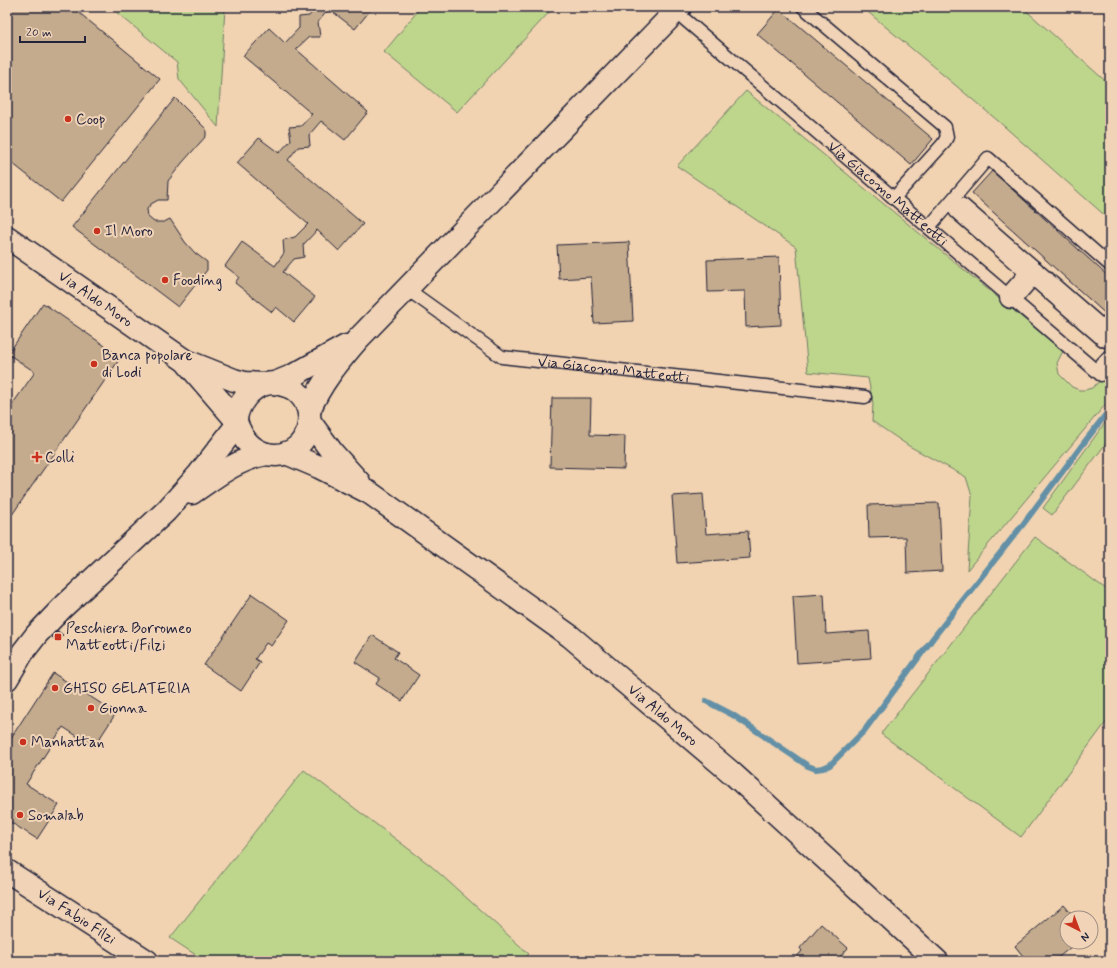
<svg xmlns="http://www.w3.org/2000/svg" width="1117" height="968" font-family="Mynerve,sans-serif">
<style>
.green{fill:#bed68c;stroke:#707c64}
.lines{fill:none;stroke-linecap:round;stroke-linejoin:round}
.stream{stroke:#6390a6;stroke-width:6}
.building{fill:#c4ab8d;stroke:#22223b}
.lane-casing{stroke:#22223b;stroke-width:15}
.street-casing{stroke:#22223b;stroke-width:25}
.secondary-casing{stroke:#22223b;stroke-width:25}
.lane{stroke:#f1d4b7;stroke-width:12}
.street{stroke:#f1d4b7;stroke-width:22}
.secondary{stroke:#f1d4b7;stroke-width:22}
.poi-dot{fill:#c8321e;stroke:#f1d4b7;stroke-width:1.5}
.labels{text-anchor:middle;stroke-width:4;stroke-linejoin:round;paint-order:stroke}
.poi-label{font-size:15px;fill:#22223b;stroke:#f1d4b7;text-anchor:start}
.street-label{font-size:15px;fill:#22223b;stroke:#f1d4b7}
</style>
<rect width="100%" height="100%" fill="#f1d3b1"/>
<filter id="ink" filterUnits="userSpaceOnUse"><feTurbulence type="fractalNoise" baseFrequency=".025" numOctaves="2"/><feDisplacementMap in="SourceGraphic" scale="8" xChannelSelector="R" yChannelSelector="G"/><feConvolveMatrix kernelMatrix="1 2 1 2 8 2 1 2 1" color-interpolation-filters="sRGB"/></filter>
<g filter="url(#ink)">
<g class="green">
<path d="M 110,7 L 225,7 L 218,127 L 179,79 L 177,62 Z"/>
<path d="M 421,7 L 554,7 L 457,112 L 384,52 Z"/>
<path d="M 862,7 L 1022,7 L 1110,85 L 1110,220 L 997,120 Z"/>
<path d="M 746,91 L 1063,351 L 1057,363 L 1059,374 L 1072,387 L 1079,390 L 1085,390 L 1092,388 L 1110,372 L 1110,399 L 967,570 L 972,496 L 966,477 L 909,446 L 872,421 L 873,403 L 868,378 L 808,372 L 796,247 L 677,166 Z"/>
<path d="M 1110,416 L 1110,438 L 1052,515 L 1043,508 Z"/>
<path d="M 1035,537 L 1110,592 L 1110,717 L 1021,837 L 881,734 Z"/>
<path d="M 304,770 L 430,865 L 529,954 L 522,961 L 205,961 L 170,938 Z"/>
</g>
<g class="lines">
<path class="stream" d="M 706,701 L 733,715 L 808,766 L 816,769 L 823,768 L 830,765 L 864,731 L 933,638 L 1024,523 L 1083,444 L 1110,409"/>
</g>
<g class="building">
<path d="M 7,7 L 72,7 L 160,79 L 61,202 L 7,159 Z"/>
<path d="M 317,7 L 373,7 L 355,29 L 329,9 L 318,22 L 320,37 L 309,37 L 296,49 L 368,112 L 345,140 L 321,121 L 309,135 L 310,146 L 298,147 L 288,160 L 363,224 L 339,251 L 317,230 L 303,245 L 304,257 L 294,259 L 283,272 L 315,297 L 294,322 L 276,307 L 272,312 L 235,283 L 239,277 L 225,266 L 242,242 L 275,266 L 284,253 L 283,240 L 295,237 L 308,224 L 237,163 L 259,138 L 279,153 L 291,140 L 289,127 L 301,126 L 312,114 L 243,56 L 269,28 L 285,43 L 299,28 L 299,17 L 309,16 Z"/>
<path d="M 779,9 L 933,139 L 911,165 L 757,34 Z"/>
<path d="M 175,98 L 206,129 L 206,136 L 182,163 L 168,181 L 167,200 L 158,200 L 151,204 L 147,209 L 148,217 L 154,222 L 164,222 L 170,219 L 185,242 L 195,253 L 207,262 L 207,270 L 178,307 L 72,227 Z"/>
<path d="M 992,171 L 1110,278 L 1110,318 L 972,193 Z"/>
<path d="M 629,242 L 633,321 L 594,323 L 591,277 L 559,279 L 557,245 Z"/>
<path d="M 779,257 L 781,325 L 746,327 L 745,291 L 708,292 L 707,260 Z"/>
<path d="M 43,303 L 121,357 L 7,522 L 7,412 L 35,372 L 8,354 Z"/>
<path d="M 552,398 L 591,398 L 590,435 L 625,436 L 624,469 L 550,467 Z"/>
<path d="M 703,494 L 706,534 L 748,531 L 750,558 L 677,563 L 672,496 Z"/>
<path d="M 939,503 L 942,571 L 907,573 L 906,537 L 869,538 L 868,505 Z"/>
<path d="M 252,594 L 289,620 L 271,646 L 266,643 L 255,659 L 260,662 L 241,691 L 204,665 Z"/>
<path d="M 824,594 L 826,634 L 869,631 L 871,658 L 797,663 L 793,596 Z"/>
<path d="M 58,631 L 63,635 L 57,641 L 52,637 Z"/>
<path d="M 372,635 L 398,652 L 394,658 L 419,675 L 402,701 L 376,684 L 380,678 L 355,662 Z"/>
<path d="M 53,673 L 116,713 L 94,747 L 63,727 L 26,784 L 59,805 L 37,839 L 7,820 L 7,744 Z"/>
<path d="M 1064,905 L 1075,918 L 1067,918 L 1067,942 L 1077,942 L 1054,961 L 1027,961 L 1015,946 Z"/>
<path d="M 821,924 L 848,948 L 836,961 L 793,961 L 802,951 L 800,948 Z"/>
</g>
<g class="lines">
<defs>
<g id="lane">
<path d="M 803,7 L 945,127 L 947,137 L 943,144 L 894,198"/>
<path id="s1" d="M 676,12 L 1101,375"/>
<path d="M 929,227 L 988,158 L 1110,265"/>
<path id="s2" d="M 407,289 L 502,357 L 865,397"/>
<path d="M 1096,370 L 1110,355"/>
</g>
<g id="street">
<path d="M 960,209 L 1106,336"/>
<path d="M 1011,297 L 1033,272"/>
<path d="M 192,493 C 214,478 239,458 267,454"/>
<path d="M 7,679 L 23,652 L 37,634 L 62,608 L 166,511 L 199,474 L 237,425"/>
<path id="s3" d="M 7,871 L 147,961"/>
</g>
<g id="secondary">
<path id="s4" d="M 7,237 L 184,360 L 234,380 L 245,383 L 264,384"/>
<path d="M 188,364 L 236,420"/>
<path d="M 275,383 C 283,385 291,386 297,392 C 321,412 308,454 276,455 C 260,455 246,445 240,431 C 238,427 236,424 236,420 C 237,404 251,387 266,384 C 269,383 272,383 275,383 Z"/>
<path d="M 275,383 L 292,376 L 346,346"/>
<path d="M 309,411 C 320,384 339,361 358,339 L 680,7"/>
<path d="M 310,422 L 332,452 L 359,482"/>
<path id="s5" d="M 286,453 L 319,467 L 370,493 L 570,636 L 733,774 L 937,961"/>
</g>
</defs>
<use href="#lane" class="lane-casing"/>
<use href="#street" class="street-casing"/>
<use href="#secondary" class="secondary-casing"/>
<use href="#lane" class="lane"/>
<use href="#street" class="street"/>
<use href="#secondary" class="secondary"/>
</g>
</g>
<g class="poi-dot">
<circle cx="68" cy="119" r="4"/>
<circle cx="97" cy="231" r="4"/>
<circle cx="165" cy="280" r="4"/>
<circle cx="94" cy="364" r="4"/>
<path d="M35 451h4v4h4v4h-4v4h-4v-4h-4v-4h4z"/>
<rect x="54" y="633" width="8" height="8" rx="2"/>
<circle cx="55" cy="688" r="4"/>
<circle cx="91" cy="708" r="4"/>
<circle cx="23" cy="742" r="4"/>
<circle cx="20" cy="815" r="4"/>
</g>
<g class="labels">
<g class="poi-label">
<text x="76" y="124">Coop</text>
<text x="105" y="236">Il Moro</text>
<text x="173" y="285">Fooding</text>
<text x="102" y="360">Banca popolare<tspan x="102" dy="17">di Lodi</tspan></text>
<text x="45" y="462">Colli</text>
<text x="66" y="633">Peschiera Borromeo<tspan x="66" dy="17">Matteotti/Filzi</tspan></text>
<text x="63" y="693">GHISO GELATERIA</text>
<text x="99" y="713">Gionna</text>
<text x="31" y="747">Manhattan</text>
<text x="28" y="820">Somalab</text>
</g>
<g class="street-label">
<text dy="5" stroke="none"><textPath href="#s1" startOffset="279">Via Giacomo Matteotti</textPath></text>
<text dy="5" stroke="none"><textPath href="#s4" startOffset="108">Via Aldo Moro</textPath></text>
<text dy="5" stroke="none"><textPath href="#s2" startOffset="229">Via Giacomo Matteotti</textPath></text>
<text dy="5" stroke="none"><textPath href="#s5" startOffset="461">Via Aldo Moro</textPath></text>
<text dy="5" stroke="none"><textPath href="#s3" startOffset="83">Via Fabio Filzi</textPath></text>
</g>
</g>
<rect width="1117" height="968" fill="none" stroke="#f1d4b7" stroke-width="24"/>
<rect x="12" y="12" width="1093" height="944" fill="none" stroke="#22223b" stroke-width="1.5" filter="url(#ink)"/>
<g transform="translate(1079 930) rotate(138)"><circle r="19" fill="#f1d4b7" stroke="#9e8d85"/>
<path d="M0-3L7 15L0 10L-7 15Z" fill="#c8321e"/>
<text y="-6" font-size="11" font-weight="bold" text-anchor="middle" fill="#22223b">N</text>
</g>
<path d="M20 36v6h65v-6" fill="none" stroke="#22223b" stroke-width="2"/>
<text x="26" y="36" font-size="12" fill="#22223b" stroke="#f1d4b7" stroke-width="3" paint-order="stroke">20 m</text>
</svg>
